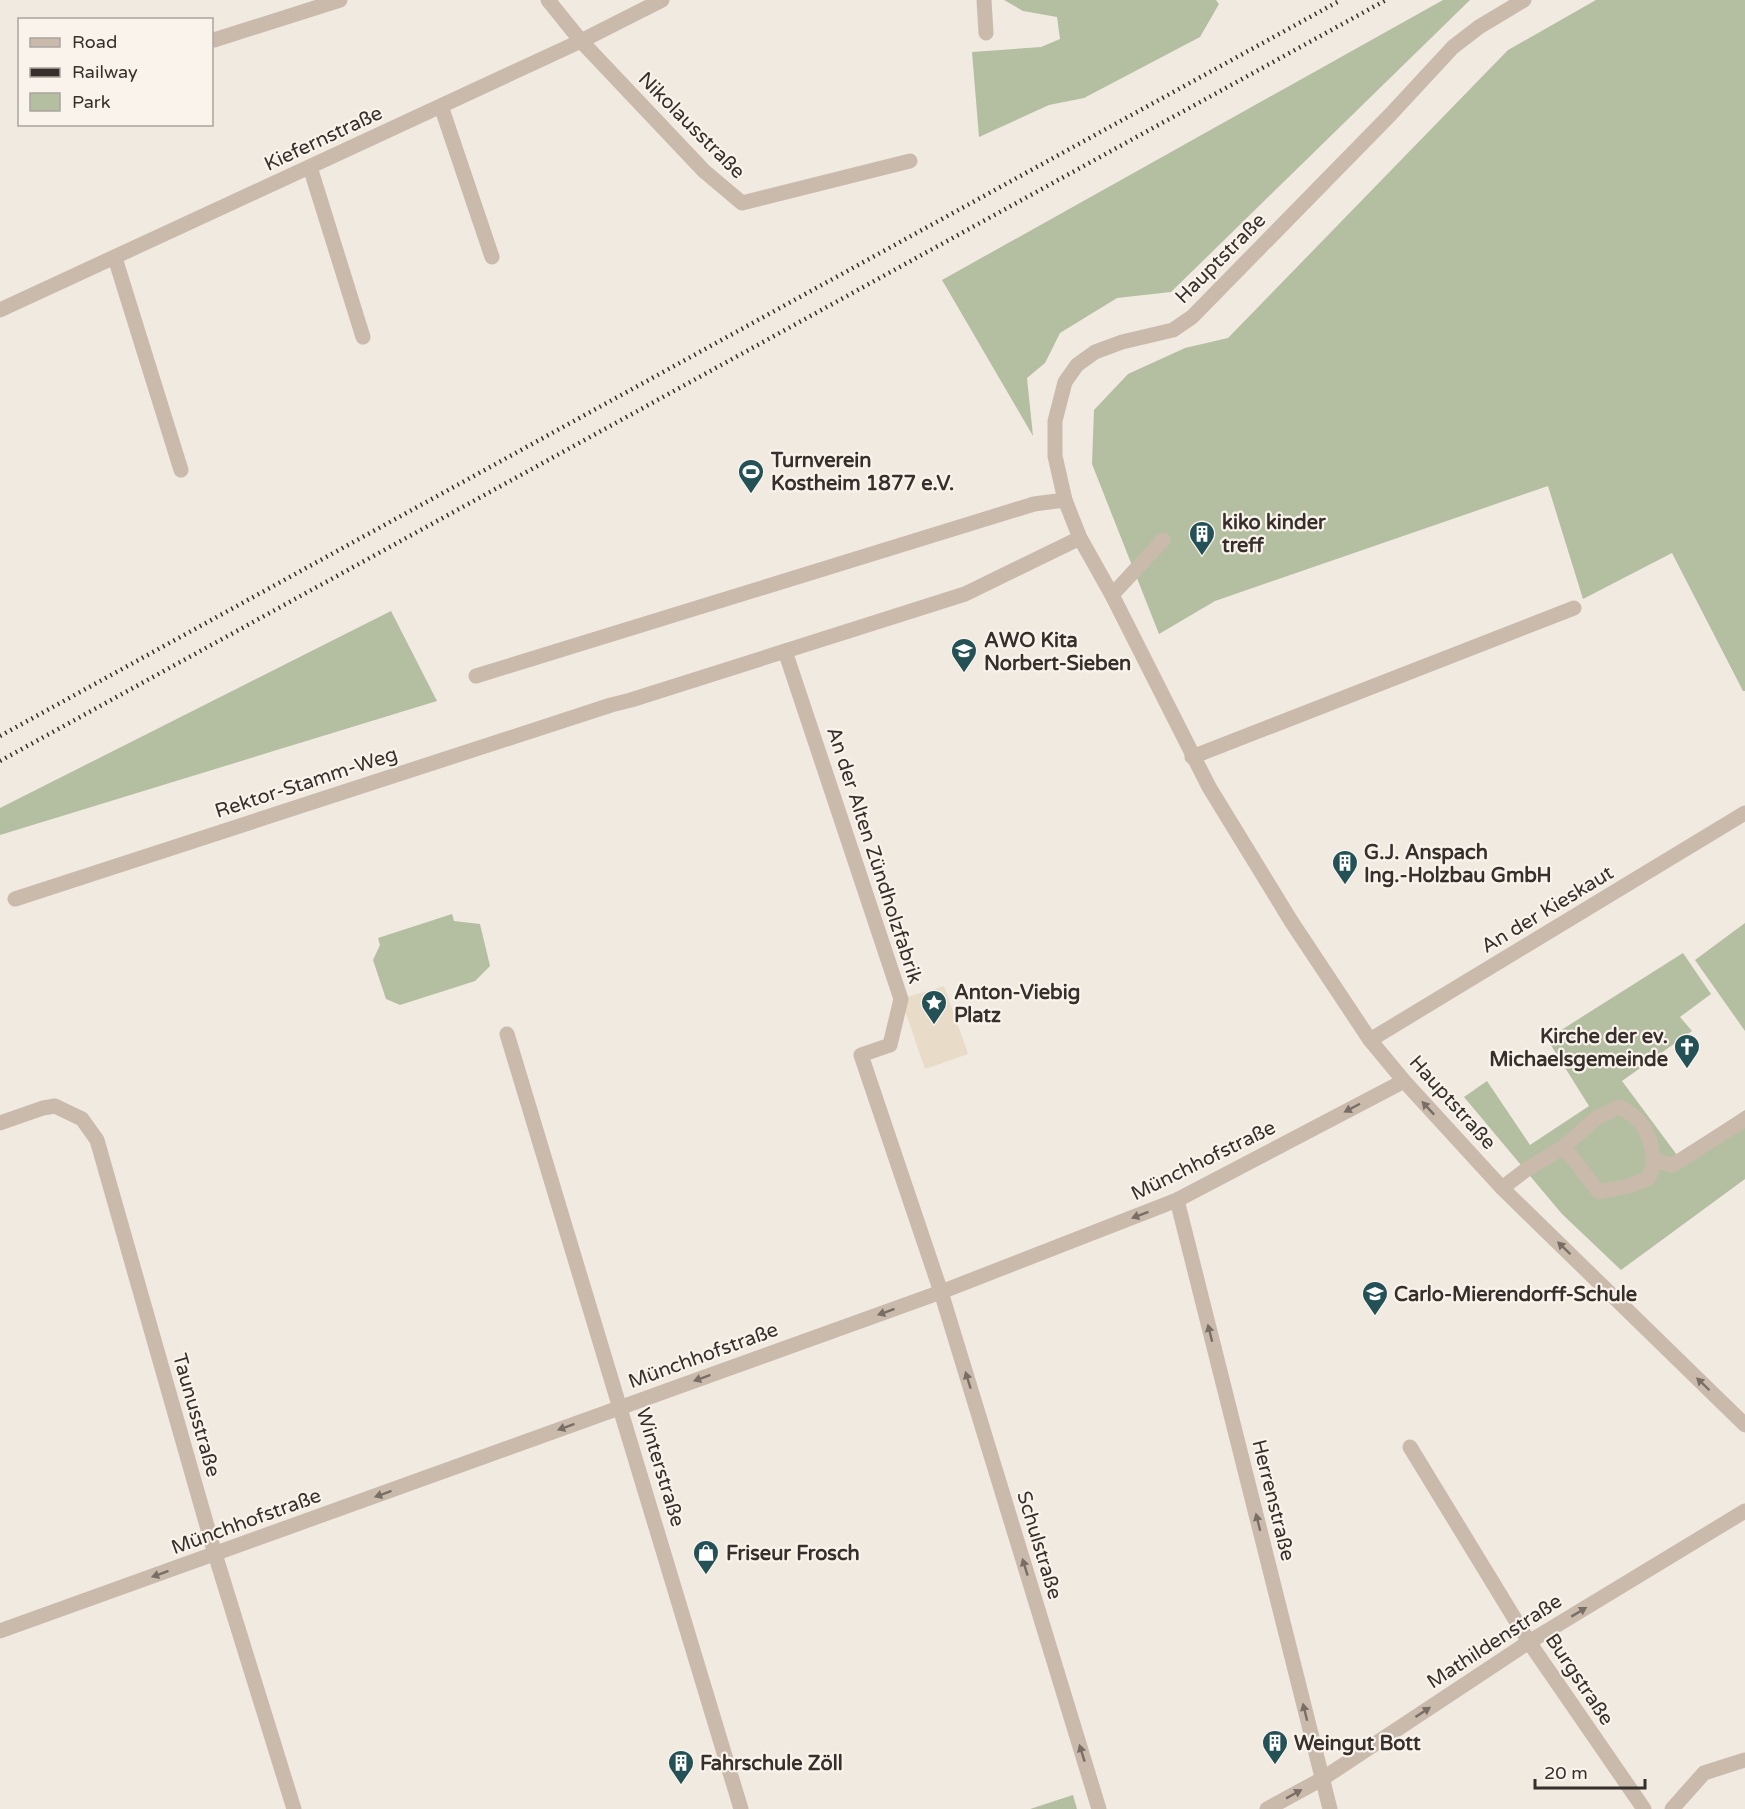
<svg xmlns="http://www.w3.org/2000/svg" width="1745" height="1809" font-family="'Varela Round',sans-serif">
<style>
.green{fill:#b4bfa1}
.plaza{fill:#e8dbc8}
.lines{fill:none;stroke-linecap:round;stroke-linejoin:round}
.service{stroke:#c9baac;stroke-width:15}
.minor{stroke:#c9baac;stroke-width:15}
.tertiary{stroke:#c9baac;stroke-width:15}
.rail{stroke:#372f2b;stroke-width:4.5;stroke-dasharray:1.5 4.5;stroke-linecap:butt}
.oneway{fill:#796e65}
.labels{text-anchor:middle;stroke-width:4.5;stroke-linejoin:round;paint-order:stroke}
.street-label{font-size:20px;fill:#372f2b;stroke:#f9f3ec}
.poi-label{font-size:20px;font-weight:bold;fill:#372f2b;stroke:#f9f3ec;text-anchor:start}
</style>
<rect width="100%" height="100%" fill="#f1eae0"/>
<g class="green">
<path d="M 1004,0 L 1216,0 L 1219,4 L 1200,37 L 1084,98 L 1049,105 L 979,137 L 972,52 L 1041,47 L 1060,39 L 1057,17 L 1023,11 Z"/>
<path d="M 1443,0 L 1470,0 L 1171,292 L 1117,298 L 1060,333 L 1045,363 L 1027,378 L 1033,436 L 942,280 Z"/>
<path d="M 1596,0 L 1745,0 L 1745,691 L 1743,691 L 1672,553 L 1583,599 L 1548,486 L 1215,601 L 1159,634 L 1092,464 L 1094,410 L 1128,374 L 1185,348 L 1228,338 L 1508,50 Z"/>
<path d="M 391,611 L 437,701 L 0,835 L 0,808 Z"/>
<path d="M 452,914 L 454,921 L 480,924 L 490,966 L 475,981 L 400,1005 L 386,999 L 373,960 L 380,945 L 378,938 Z"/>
<path d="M 1745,923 L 1745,1031 L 1695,960 Z"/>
<path d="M 1683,953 L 1711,994 L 1680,1017 L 1692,1031 L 1622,1081 L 1677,1155 L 1745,1110 L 1745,1179 L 1621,1270 L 1562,1214 L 1464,1097 L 1487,1081 L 1530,1145 L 1589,1106 L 1547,1039 Z"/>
<path d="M 1073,1795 L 1077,1809 L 1030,1809 Z"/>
</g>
<path class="plaza" d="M 944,986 L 968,1054 L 925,1069 L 901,999 Z"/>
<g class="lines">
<g class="service">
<path d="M 984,0 L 986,33"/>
<path d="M 214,40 L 340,0"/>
<path d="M 441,106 L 492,257"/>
<path d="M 310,167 L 363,337"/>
<path d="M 115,258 L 181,470"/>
<path d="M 1112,595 L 1163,540"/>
<path d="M 476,676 L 1034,504 L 1065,500"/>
<path d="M 15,899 L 611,705 L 631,700 L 965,594 L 1080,538"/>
<path d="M 1564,1147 L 1599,1192 L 1629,1186 L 1649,1178 L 1654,1161"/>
<path d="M 1502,1188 L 1527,1169 L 1564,1147 L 1596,1118 L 1619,1107 C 1644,1119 1650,1134 1654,1161 L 1673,1165 L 1745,1119"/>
</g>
<g class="minor">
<path d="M 548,0 L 581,41 L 704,171 L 742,203 L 910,161"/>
<path d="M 0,310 L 581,41 L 662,0"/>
<path d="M 785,651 L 901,999 L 890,1045 L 861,1055 L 941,1292 L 1099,1809"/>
<path d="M 1192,757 L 1574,608"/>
<path d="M 507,1034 L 741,1809"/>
<path d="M 1370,1040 L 1745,813"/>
<path d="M 0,1123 L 43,1108 L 55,1106 L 82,1119 L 97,1140 L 215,1554 L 294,1809"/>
<path d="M 1177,1200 L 1330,1809"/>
<path d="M 1410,1447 L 1529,1642 L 1644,1809"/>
<path d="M 1267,1809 L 1322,1779 L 1529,1642 L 1745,1511"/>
<path d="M 1672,1809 L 1704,1773 L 1745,1760"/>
</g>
<g class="tertiary">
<path d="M 1524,0 L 1479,27 L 1453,47 L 1390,115 L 1192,317 L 1173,330 L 1122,342 L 1095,352 L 1077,365 L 1065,382 L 1055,421 L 1055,456 L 1065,500 L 1080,538 L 1112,595 L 1209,787 L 1291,921 L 1370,1040 L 1404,1081 L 1502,1188 L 1745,1425"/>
<path d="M 0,1631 L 941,1292 L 1177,1200 L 1404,1081"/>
</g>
<g class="rail">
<path d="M 0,736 L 1341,0"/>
<path d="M 0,761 L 1386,0"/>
</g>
</g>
<defs><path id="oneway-solid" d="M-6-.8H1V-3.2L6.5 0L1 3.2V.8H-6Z" transform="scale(1.5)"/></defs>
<g class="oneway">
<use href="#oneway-solid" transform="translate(1352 1108) rotate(152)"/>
<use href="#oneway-solid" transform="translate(1428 1108) rotate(-133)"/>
<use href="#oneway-solid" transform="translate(1140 1215) rotate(159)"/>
<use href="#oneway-solid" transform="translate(1564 1248) rotate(-136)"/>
<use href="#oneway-solid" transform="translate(886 1312) rotate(160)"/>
<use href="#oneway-solid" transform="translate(1210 1333) rotate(-104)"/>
<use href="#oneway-solid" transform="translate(702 1378) rotate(160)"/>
<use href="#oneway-solid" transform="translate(968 1380) rotate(-107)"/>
<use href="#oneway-solid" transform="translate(1703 1384) rotate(-136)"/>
<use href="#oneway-solid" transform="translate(566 1427) rotate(160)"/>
<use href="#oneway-solid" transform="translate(383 1494) rotate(160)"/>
<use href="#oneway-solid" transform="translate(1258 1522) rotate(-104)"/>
<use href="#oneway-solid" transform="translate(1025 1567) rotate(-107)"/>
<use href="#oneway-solid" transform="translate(160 1574) rotate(160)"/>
<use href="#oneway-solid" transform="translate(1579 1612) rotate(-31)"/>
<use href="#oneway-solid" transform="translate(1305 1712) rotate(-104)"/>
<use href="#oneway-solid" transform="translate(1423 1712) rotate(-33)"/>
<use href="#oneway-solid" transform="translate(1082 1753) rotate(-107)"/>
<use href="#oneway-solid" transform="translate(1294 1794) rotate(-29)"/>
</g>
<defs>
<symbol id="stadium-pin" viewBox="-11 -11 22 30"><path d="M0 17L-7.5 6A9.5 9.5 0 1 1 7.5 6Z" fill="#235156" stroke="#f9f3ec"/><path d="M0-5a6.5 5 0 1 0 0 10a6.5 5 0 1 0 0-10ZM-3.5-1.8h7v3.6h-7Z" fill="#fff"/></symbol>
<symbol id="building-pin" viewBox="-11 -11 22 30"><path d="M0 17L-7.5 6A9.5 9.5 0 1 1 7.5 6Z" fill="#235156" stroke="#f9f3ec"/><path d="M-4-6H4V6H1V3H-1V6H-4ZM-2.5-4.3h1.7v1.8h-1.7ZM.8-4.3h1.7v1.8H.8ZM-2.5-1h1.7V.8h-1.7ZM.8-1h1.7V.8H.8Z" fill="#fff"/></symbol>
<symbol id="school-pin" viewBox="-11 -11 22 30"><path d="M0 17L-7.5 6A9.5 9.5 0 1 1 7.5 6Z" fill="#235156" stroke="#f9f3ec"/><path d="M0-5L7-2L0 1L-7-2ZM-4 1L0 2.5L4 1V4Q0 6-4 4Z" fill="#fff"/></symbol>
<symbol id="sight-pin" viewBox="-11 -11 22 30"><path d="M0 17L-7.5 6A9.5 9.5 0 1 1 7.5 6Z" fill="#235156" stroke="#f9f3ec"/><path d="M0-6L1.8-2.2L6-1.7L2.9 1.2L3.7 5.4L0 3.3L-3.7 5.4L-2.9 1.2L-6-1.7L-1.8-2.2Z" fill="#fff"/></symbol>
<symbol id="church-pin" viewBox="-11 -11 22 30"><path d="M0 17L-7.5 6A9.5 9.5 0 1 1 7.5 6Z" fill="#235156" stroke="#f9f3ec"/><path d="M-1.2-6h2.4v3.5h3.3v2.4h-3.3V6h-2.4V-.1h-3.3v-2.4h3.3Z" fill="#fff"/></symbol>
<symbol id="shop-pin" viewBox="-11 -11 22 30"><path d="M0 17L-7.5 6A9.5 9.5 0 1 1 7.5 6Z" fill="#235156" stroke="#f9f3ec"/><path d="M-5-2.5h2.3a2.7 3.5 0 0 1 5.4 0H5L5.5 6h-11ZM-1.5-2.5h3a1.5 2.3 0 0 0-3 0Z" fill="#fff"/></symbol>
</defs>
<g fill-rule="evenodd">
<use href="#stadium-pin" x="736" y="457" width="30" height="40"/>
<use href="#building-pin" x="1187" y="519" width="30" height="40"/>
<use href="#school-pin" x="949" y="636" width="30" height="40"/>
<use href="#building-pin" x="1330" y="848" width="30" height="40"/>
<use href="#sight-pin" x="919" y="988" width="30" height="40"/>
<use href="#church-pin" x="1672" y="1032" width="30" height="40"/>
<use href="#school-pin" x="1360" y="1279" width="30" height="40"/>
<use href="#shop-pin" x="691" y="1538" width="30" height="40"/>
<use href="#building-pin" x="1260" y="1728" width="30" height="40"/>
<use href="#building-pin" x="666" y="1748" width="30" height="40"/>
</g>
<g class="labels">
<g class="street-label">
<text transform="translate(692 125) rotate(45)" y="7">Nikolausstraße</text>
<text transform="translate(323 138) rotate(-25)" y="7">Kiefernstraße</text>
<text transform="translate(1220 258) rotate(-45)" y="7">Hauptstraße</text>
<text transform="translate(306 782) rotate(-18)" y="7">Rektor-Stamm-Weg</text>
<text transform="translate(875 855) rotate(72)" y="7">An der Alten Zündholzfabrik</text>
<text transform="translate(1547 909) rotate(-31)" y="7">An der Kieskaut</text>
<text transform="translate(1453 1102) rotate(48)" y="7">Hauptstraße</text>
<text transform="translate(1203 1160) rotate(-26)" y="7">Münchhofstraße</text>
<text transform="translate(703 1355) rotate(-20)" y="7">Münchhofstraße</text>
<text transform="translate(197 1415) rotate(74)" y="7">Taunusstraße</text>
<text transform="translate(661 1467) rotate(73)" y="7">Winterstraße</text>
<text transform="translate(1274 1500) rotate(76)" y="7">Herrenstraße</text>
<text transform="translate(246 1521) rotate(-20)" y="7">Münchhofstraße</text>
<text transform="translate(1040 1545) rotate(73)" y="7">Schulstraße</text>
<text transform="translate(1494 1641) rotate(-33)" y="7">Mathildenstraße</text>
<text transform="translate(1580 1679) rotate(56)" y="7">Burgstraße</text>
</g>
<g class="poi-label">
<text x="771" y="467">Turnverein<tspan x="771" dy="23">Kostheim 1877 e.V.</tspan></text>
<text x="1222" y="529">kiko kinder<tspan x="1222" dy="23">treff</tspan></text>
<text x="984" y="647">AWO Kita<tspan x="984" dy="23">Norbert-Sieben</tspan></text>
<text x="1364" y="859">G.J. Anspach<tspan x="1364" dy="23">Ing.-Holzbau GmbH</tspan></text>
<text x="954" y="999">Anton-Viebig<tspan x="954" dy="23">Platz</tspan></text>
<text x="1668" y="1043" text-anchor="end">Kirche der ev.<tspan x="1668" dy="23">Michaelsgemeinde</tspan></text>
<text x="1394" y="1301">Carlo-Mierendorff-Schule</text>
<text x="726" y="1560">Friseur Frosch</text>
<text x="1294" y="1750">Weingut Bott</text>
<text x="700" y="1770">Fahrschule Zöll</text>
</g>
</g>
<rect x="18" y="18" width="195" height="108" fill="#f9f3ec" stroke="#aba59f" stroke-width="1.5"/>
<rect x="30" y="38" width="30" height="9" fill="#c9baac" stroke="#aba59f" stroke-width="1.5"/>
<text x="72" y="48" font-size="18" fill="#372f2b">Road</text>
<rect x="30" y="68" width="30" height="9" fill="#372f2b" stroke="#aba59f" stroke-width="1.5"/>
<text x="72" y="78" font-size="18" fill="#372f2b">Railway</text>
<rect x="30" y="93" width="30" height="18" fill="#b4bfa1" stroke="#aba59f" stroke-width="1.5"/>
<text x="72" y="108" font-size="18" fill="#372f2b">Park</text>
<path d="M1535 1779v9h110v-9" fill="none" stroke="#372f2b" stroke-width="3"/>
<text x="1544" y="1779" font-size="18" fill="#372f2b" stroke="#f9f3ec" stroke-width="4.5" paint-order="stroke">20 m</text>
</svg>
